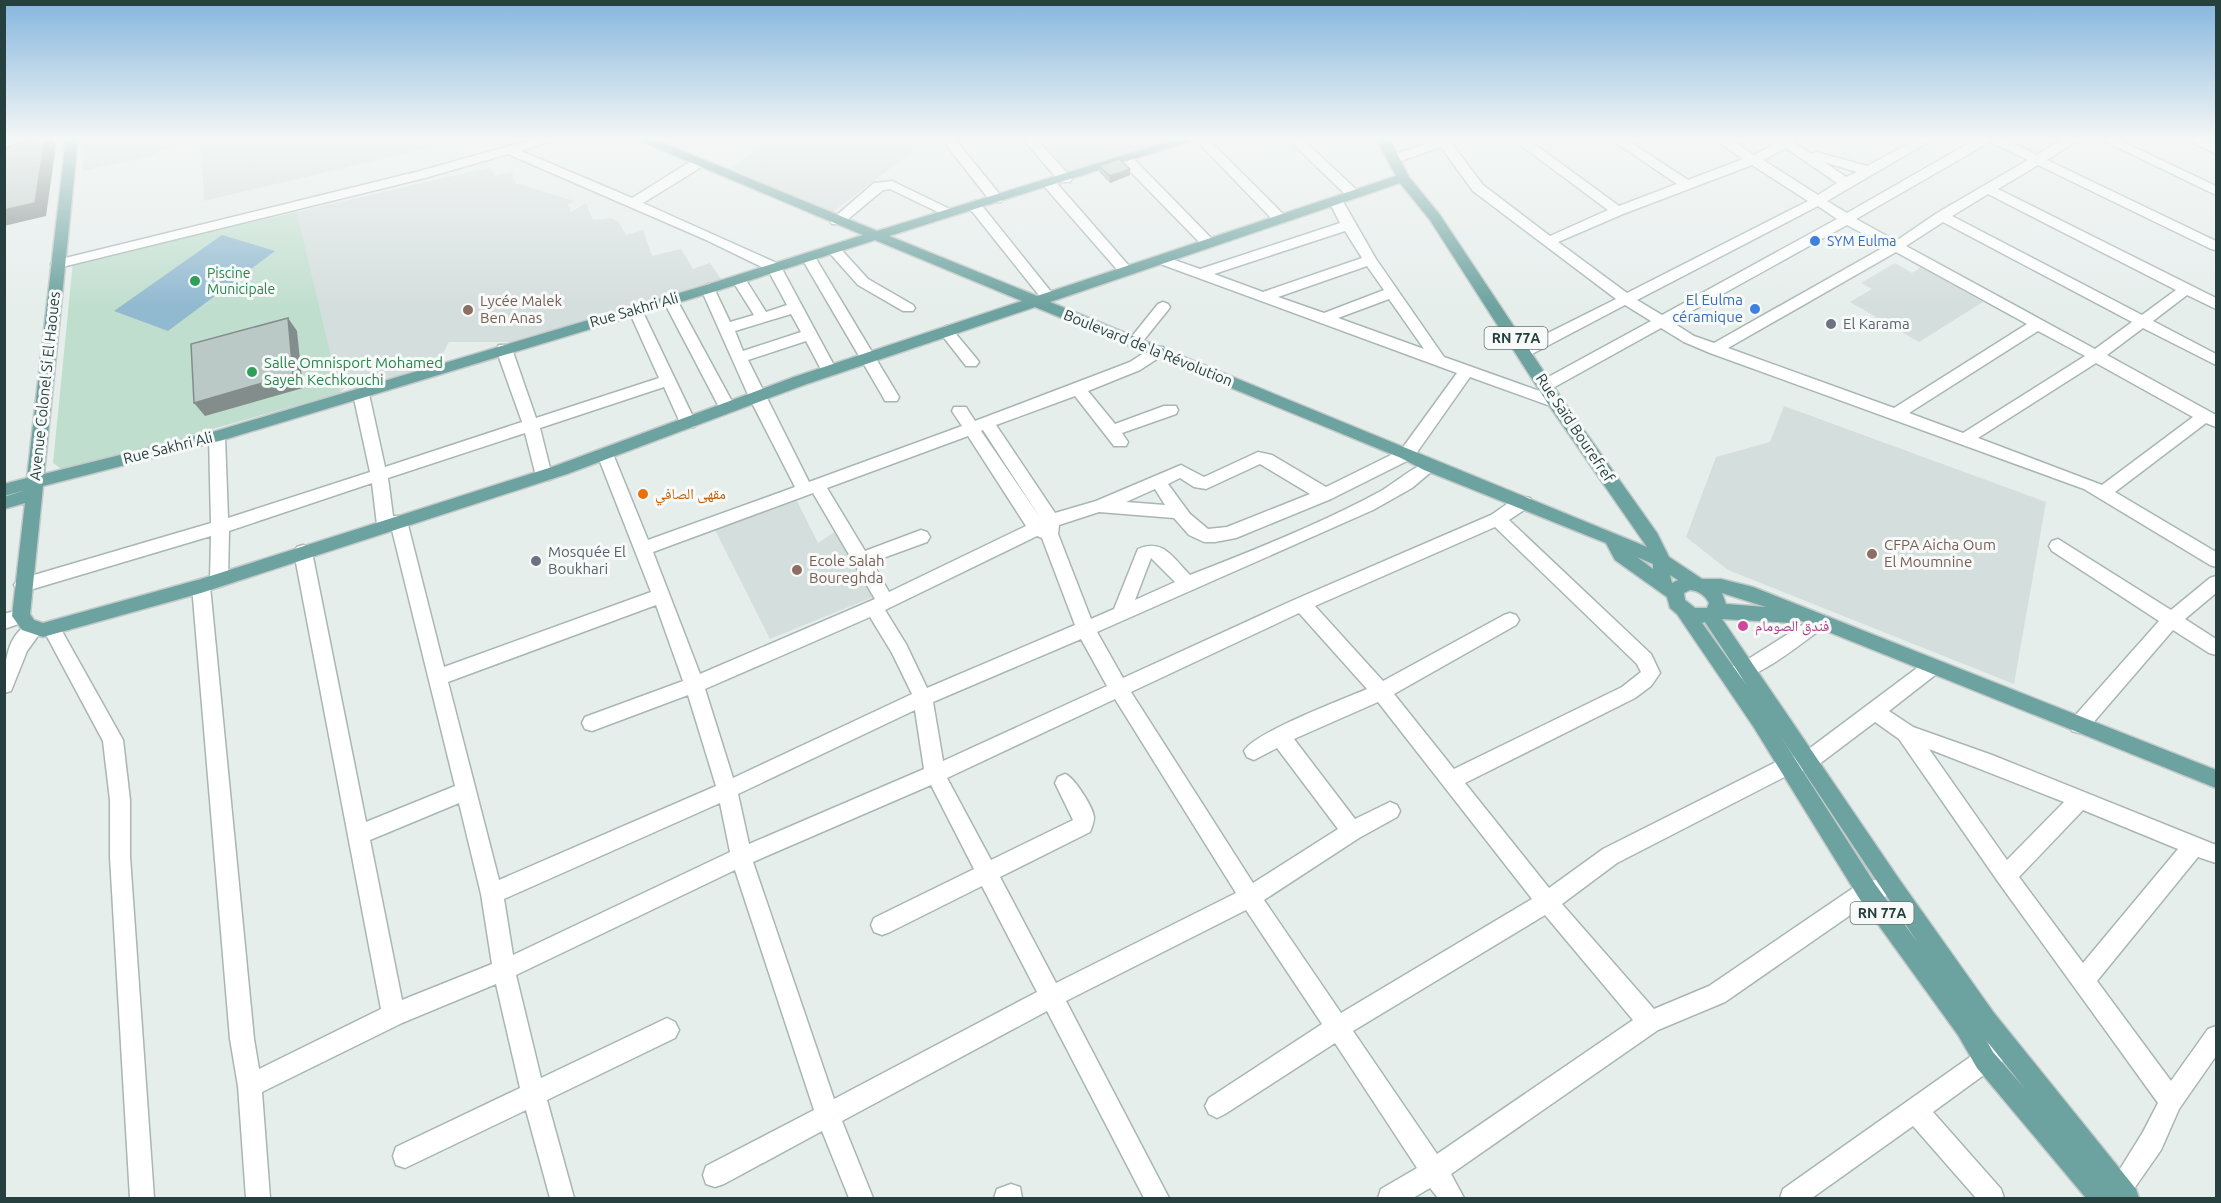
<svg xmlns="http://www.w3.org/2000/svg" width="2221" height="1203" font-family="Ubuntu,'Noto Naskh Arabic',sans-serif">
<style>
.built{fill:#d4dedc}
.green{fill:#c0dece}
.water{fill:#91b9d0}
.lines{fill:none;stroke-linecap:round;stroke-linejoin:round}
.minor-casing{stroke:#a8b6b4;stroke-width:3}
.major-casing{stroke:#c2cac9;stroke-width:3}
.minor{fill:#fff;fill-rule:evenodd}
.major{fill:#6ca29f;fill-rule:evenodd}
.wall{fill:#a1adaa}
.shaded-wall{fill:#838d8b}
.building{fill:#bbc9c6;stroke:#838d8b;stroke-width:1.5}
.shop-dot{fill:#3f7fe0;stroke:#f7faf9;stroke-width:2}
.leisure-dot{fill:#2e9e5b;stroke:#f7faf9;stroke-width:2}
.education-dot{fill:#8d6e63;stroke:#f7faf9;stroke-width:2}
.worship-dot{fill:#6b7280;stroke:#f7faf9;stroke-width:2}
.food-dot{fill:#e8710a;stroke:#f7faf9;stroke-width:2}
.hotel-dot{fill:#d1479c;stroke:#f7faf9;stroke-width:2}
.labels{text-anchor:middle;stroke-width:6;stroke-linejoin:round;paint-order:stroke}
.far-shop-label{font-size:14px;fill:#366cbe;stroke:#f7faf9;text-anchor:start}
.far-leisure-label{font-size:14px;fill:#27864d;stroke:#f7faf9;text-anchor:start}
.shield{fill:#f7faf9;stroke:#647876;stroke-width:1.5}
.shield-label{font-size:14px;font-weight:bold;fill:#25403e}
.shop-label{font-size:15px;fill:#366cbe;stroke:#f7faf9;text-anchor:end}
.education-label{font-size:15px;fill:#785e54;stroke:#f7faf9;text-anchor:start}
.street-label{font-size:15px;fill:#25403e;stroke:#f7faf9}
.worship-label{font-size:15px;fill:#5b616d;stroke:#f7faf9;text-anchor:start}
.leisure-label{font-size:15px;fill:#27864d;stroke:#f7faf9;text-anchor:start}
.food-label{font-size:15px;fill:#c56008;stroke:#f7faf9;text-anchor:start}
.hotel-label{font-size:15px;fill:#b23c85;stroke:#f7faf9;text-anchor:start}
</style>
<rect width="100%" height="100%" fill="#e6eeec"/>
<g class="built">
<path d="M 84,138 L 470,138 L 204,201 L 201,141 L 159,151 L 156,155 L 83,171 Z"/>
<path d="M 774,138 L 883,138 L 913,151 L 830,214 L 727,170 Z"/>
<path d="M 1048,138 L 1183,138 L 1070,173 L 1044,145 L 1051,142 Z"/>
<path d="M 491,167 L 495,176 L 512,172 L 515,183 L 574,201 L 567,205 L 571,208 L 569,210 L 571,212 L 586,203 L 593,220 L 612,218 L 619,222 L 626,235 L 643,230 L 652,256 L 681,249 L 693,269 L 710,263 L 721,279 L 511,342 L 449,342 L 437,365 L 363,387 L 354,385 L 345,387 L 340,393 L 297,212 Z"/>
<path d="M 1895,263 L 1912,273 L 1921,267 L 1983,302 L 1919,342 L 1850,302 L 1872,289 L 1861,283 Z"/>
<path d="M 1784,406 L 2046,502 L 2014,684 L 1728,570 L 1686,537 L 1716,457 L 1770,442 Z"/>
<path d="M 795,497 L 818,543 L 839,529 L 873,597 L 770,639 L 714,528 Z"/>
</g>
<path class="green" d="M 297,212 L 340,393 L 71,469 L 63,470 L 53,463 L 73,262 Z"/>
<path class="water" d="M 222,235 L 275,251 L 168,331 L 114,311 Z"/>
<g class="lines">
<defs>
<g id="minor">
<path d="M 48,138 L 66,138 L 4,165 L 4,156 Z"/>
<path d="M 538,138 L 559,138 L 521,151 L 632,198 L 693,160 L 703,160 L 704,163 L 703,166 L 643,203 L 779,264 L 781,267 L 837,371 L 829,376 L 824,375 L 806,341 L 748,360 L 809,482 L 962,426 L 952,411 L 954,407 L 966,407 L 975,421 L 1130,362 L 1153,347 L 1163,347 L 1166,351 L 1163,355 L 1140,370 L 1088,391 L 1115,424 L 1164,406 L 1176,406 L 1178,410 L 1176,414 L 1122,433 L 1128,442 L 1126,446 L 1114,446 L 1075,396 L 996,425 L 1055,513 L 1096,501 L 1181,465 L 1204,477 L 1258,452 L 1272,455 L 1326,487 L 1401,450 L 1457,373 L 1155,262 L 1153,259 L 1160,255 L 1200,269 L 1340,223 L 1329,201 L 1336,197 L 1341,198 L 1376,259 L 1444,357 L 1562,399 L 1564,403 L 1562,407 L 1556,408 L 1470,377 L 1413,458 L 1331,499 L 1236,538 L 1215,542 L 1204,542 L 1189,535 L 1174,518 L 1099,512 L 1059,525 L 1058,534 L 1091,619 L 1114,609 L 1138,549 C 1163,538 1173,558 1190,575 C 1254,550 1320,524 1381,491 C 1394,484 1423,458 1436,462 L 1438,466 L 1412,488 L 1373,510 L 1097,632 L 1123,678 L 1296,599 L 1491,515 C 1502,508 1517,494 1530,498 L 1532,502 L 1530,506 L 1509,520 L 1651,654 L 1660,673 L 1651,686 L 1635,698 L 1465,783 L 1549,888 L 1603,849 L 1780,760 L 1802,754 L 1925,662 L 1932,659 L 1939,662 L 1941,667 L 1939,672 L 1889,711 L 1913,727 L 1992,755 L 2216,845 L 2216,863 L 2198,857 L 2097,981 L 2171,1081 L 2208,1029 L 2216,1026 L 2216,1056 L 2179,1109 L 2161,1150 L 2131,1193 L 2131,1198 L 2107,1198 L 2107,1190 L 2143,1132 L 2158,1103 L 1999,883 L 1899,739 L 1875,722 L 1814,768 L 1790,774 L 1617,863 L 1562,904 L 1654,1009 L 1709,986 L 1859,884 L 1891,876 L 1899,879 L 1902,886 L 1899,893 L 1872,900 L 1725,1002 L 1658,1030 L 1451,1174 L 1464,1198 L 1438,1198 L 1430,1188 L 1413,1198 L 1378,1198 L 1381,1189 L 1417,1168 L 1335,1043 L 1225,1114 L 1217,1118 L 1209,1114 L 1205,1106 L 1209,1098 L 1322,1024 L 1246,910 L 1066,1001 L 1169,1198 L 1144,1198 L 1047,1011 L 842,1121 L 873,1198 L 849,1198 L 822,1131 L 724,1184 L 715,1187 L 706,1184 L 703,1175 L 706,1166 L 814,1110 L 735,870 L 516,975 L 541,1078 L 667,1018 L 675,1022 L 679,1030 L 675,1038 L 547,1100 L 574,1198 L 550,1198 L 526,1110 L 405,1168 L 396,1165 L 393,1156 L 396,1147 L 520,1088 L 496,984 L 402,1023 L 262,1092 L 270,1198 L 246,1198 L 238,1086 L 230,1039 L 192,586 L 195,581 L 201,579 L 207,581 L 210,586 L 254,1039 L 259,1069 L 381,1009 L 294,552 L 297,547 L 303,545 L 309,547 L 312,552 L 366,822 L 455,786 L 392,530 L 386,531 L 380,530 L 377,525 L 372,483 L 229,531 L 228,580 L 225,585 L 219,587 L 213,585 L 210,580 L 211,536 L 23,592 L 17,590 L 14,585 L 17,580 L 211,523 L 209,436 L 211,432 L 223,432 L 225,436 L 228,518 L 370,472 L 353,394 L 355,390 L 367,390 L 369,394 L 385,467 L 522,422 L 496,349 L 499,345 L 509,345 L 512,349 L 536,418 L 659,378 L 628,309 L 630,306 L 640,306 L 696,423 L 694,427 L 682,427 L 664,387 L 540,428 L 552,476 L 550,480 L 538,480 L 536,476 L 525,433 L 388,478 L 393,516 L 404,516 L 407,521 L 444,667 L 651,592 L 597,454 L 599,450 L 611,450 L 613,454 L 648,540 L 795,487 L 749,397 L 701,289 L 708,284 L 713,286 L 730,322 L 754,315 L 732,280 L 734,277 L 744,277 L 766,312 L 787,305 L 768,270 L 704,239 L 508,154 L 425,178 L 58,268 L 51,264 L 53,261 L 416,172 ZM 1345,231 L 1362,258 L 1263,292 L 1214,274 ZM 1367,266 L 1384,290 L 1324,313 L 1278,297 ZM 1389,299 L 1424,349 L 1338,318 ZM 791,314 L 801,332 L 743,351 L 735,331 ZM 983,430 L 1041,519 L 981,431 ZM 968,436 L 1026,526 L 889,592 L 872,562 L 927,542 L 930,537 L 927,532 L 921,530 L 865,551 L 827,488 ZM 1260,464 L 1310,494 L 1227,527 L 1208,529 L 1190,514 L 1168,484 L 1180,478 L 1194,487 L 1206,489 ZM 1155,489 L 1165,505 L 1126,502 ZM 813,493 L 875,599 L 700,674 L 653,552 ZM 1495,527 L 1637,664 L 1641,672 L 1622,687 L 1454,769 L 1394,694 L 1516,625 L 1519,620 L 1516,615 L 1510,613 L 1504,615 L 1383,681 L 1315,606 ZM 1037,536 L 1042,538 L 1075,625 L 927,688 L 906,644 L 885,610 ZM 1151,558 L 1175,582 L 1135,600 ZM 656,605 L 683,681 L 585,717 L 582,723 L 585,729 L 592,731 L 688,695 L 716,786 L 499,880 L 448,682 ZM 1299,613 L 1367,689 C 1344,699 1253,733 1244,751 L 1247,757 L 1254,760 L 1277,748 L 1338,829 L 1253,883 L 1131,692 ZM 870,617 L 892,653 L 912,694 L 733,778 L 705,689 ZM 1081,639 L 1107,686 L 943,761 L 933,702 ZM 1115,699 L 1236,893 L 1056,983 L 1000,877 L 1090,832 C 1092,827 1094,822 1094,817 C 1093,807 1074,777 1065,774 L 1058,777 L 1055,783 L 1073,820 L 991,860 L 947,778 ZM 1378,702 L 1532,899 L 1341,1013 L 1264,900 L 1359,838 L 1397,817 L 1400,811 L 1397,805 L 1390,802 L 1355,819 L 1294,739 ZM 915,710 L 924,769 L 749,844 L 738,794 ZM 1929,749 L 2064,802 L 2007,860 ZM 931,785 L 974,869 L 874,918 L 871,925 L 874,932 L 882,935 L 890,932 L 982,886 L 1037,992 L 834,1099 L 753,862 ZM 459,803 L 481,894 L 492,964 L 402,1000 L 370,840 ZM 720,803 L 730,852 L 513,955 L 504,899 ZM 2083,810 L 2178,849 L 2083,963 L 2019,877 ZM 1545,915 L 1633,1020 L 1437,1154 L 1353,1031 Z"/>
<path d="M 941,138 L 954,138 L 1001,196 L 1003,199 L 1001,202 L 991,202 Z"/>
<path d="M 1022,138 L 1035,138 L 1070,176 L 1072,179 L 1070,182 L 1060,182 Z"/>
<path d="M 1194,138 L 1207,138 L 1285,216 L 1287,219 L 1285,222 L 1275,222 Z"/>
<path d="M 1287,138 L 1301,138 L 1358,191 L 1360,194 L 1358,197 L 1348,197 Z"/>
<path d="M 1443,138 L 1459,138 L 1457,142 L 1452,144 L 1483,185 L 1550,236 L 1608,210 L 1511,138 L 1526,138 L 1619,206 L 1677,184 L 1609,138 L 1624,138 L 1688,180 L 1743,159 L 1713,138 L 1728,138 L 1754,155 L 1777,143 L 1773,138 L 1795,138 L 1793,142 L 1811,154 L 1816,152 L 1867,166 L 1919,138 L 1935,138 L 1827,201 L 1847,213 L 1978,138 L 2003,138 L 2037,155 L 2065,138 L 2081,138 L 2047,160 L 2216,241 L 2216,250 L 2211,249 L 2038,165 L 1998,189 L 2216,298 L 2216,309 L 2187,295 L 2153,321 L 2216,354 L 2216,365 L 2143,328 L 2107,355 L 2216,415 L 2216,427 L 2206,423 L 2115,492 L 2216,552 L 2216,567 L 2210,565 L 2084,489 L 1710,353 L 1684,342 L 1661,328 L 1551,389 L 1541,389 L 1538,385 L 1541,381 L 1651,321 L 1625,305 L 1530,355 L 1520,355 L 1517,351 L 1520,347 L 1616,299 L 1473,191 L 1441,147 L 1395,163 L 1389,159 L 1390,156 ZM 1990,142 L 2028,160 L 1937,213 L 1896,241 L 1856,219 ZM 1786,148 L 1837,183 L 1818,195 L 1763,160 ZM 1824,162 L 1857,172 L 1846,177 ZM 1752,165 L 1808,201 L 1627,293 L 1558,242 L 1623,214 ZM 1988,194 L 2176,290 L 2142,315 L 1952,216 ZM 1818,206 L 1837,219 L 1662,315 L 1637,300 ZM 1943,222 L 2132,322 L 2095,349 L 1906,246 ZM 1847,225 L 1886,246 L 1714,343 L 1694,336 L 1672,322 ZM 1896,252 L 2027,324 L 1894,408 L 1728,348 ZM 2038,331 L 2085,356 L 1963,433 L 1909,413 ZM 2096,363 L 2193,417 L 2102,485 L 1978,438 Z"/>
<path d="M 2098,138 L 2115,138 L 2216,186 L 2216,195 Z"/>
<path d="M 2184,138 L 2201,138 L 2216,145 L 2216,154 Z"/>
<path d="M 1126,155 L 1131,156 L 1213,240 L 1215,243 L 1213,246 L 1203,246 L 1121,162 L 1120,159 Z"/>
<path d="M 1049,179 L 1054,180 L 1130,267 L 1132,270 L 1130,273 L 1120,273 L 1044,186 L 1042,183 L 1044,180 Z"/>
<path d="M 892,181 L 956,212 L 954,215 L 944,215 L 890,189 L 883,190 L 842,224 L 832,224 L 830,221 L 874,183 Z"/>
<path d="M 974,201 L 979,202 L 1052,293 L 1054,296 L 1052,299 L 1042,299 L 967,205 Z"/>
<path d="M 833,245 L 838,246 L 868,279 L 913,305 L 915,308 L 913,311 L 903,311 L 858,285 L 826,249 Z"/>
<path d="M 808,253 L 815,257 L 899,397 L 897,401 L 885,401 L 883,397 L 801,257 Z"/>
<path d="M 670,295 L 677,300 L 735,407 L 733,411 L 721,411 L 719,407 L 663,300 Z"/>
<path d="M 1163,302 L 1168,304 L 1170,307 L 1168,310 L 1139,346 L 1129,346 L 1127,343 L 1129,340 L 1158,304 Z"/>
<path d="M 946,326 L 951,328 L 976,358 L 979,362 L 976,366 L 966,366 L 941,334 L 939,331 Z"/>
<path d="M 2058,539 L 2171,610 L 2210,578 L 2216,576 L 2216,593 L 2185,619 L 2216,639 L 2216,655 L 2209,653 L 2173,630 L 2086,731 L 2079,733 L 2072,731 L 2069,725 L 2072,719 L 2159,621 L 2052,551 L 2049,546 L 2052,541 Z"/>
<path d="M 21,609 L 27,611 L 30,616 L 27,621 L 4,629 L 4,614 Z"/>
<path d="M 1818,615 L 1824,617 L 1827,622 L 1824,627 C 1804,641 1749,688 1725,679 L 1723,674 L 1725,669 L 1742,663 Z"/>
<path d="M 34,622 L 40,624 L 43,629 L 46,624 L 52,622 L 58,624 L 123,740 L 130,800 L 130,857 L 154,1198 L 130,1198 L 110,857 L 110,800 L 103,741 L 43,629 L 27,651 L 11,691 L 4,693 C 4,668 5,631 34,622 Z"/>
<path d="M 1995,1041 L 2003,1045 L 2007,1053 L 2003,1061 L 1933,1112 L 2001,1189 L 2004,1198 L 1976,1198 L 1913,1126 L 1812,1198 L 1780,1198 L 1783,1189 L 1987,1045 Z"/>
<path d="M 1011,1184 L 1020,1187 L 1022,1198 L 994,1198 L 997,1189 Z"/>
</g>
<path id="major" d="M 66,138 L 78,138 L 44,474 L 216,431 L 703,286 L 863,235 L 633,138 L 651,138 L 877,231 L 1180,138 L 1200,138 L 889,236 L 1037,296 L 1396,176 L 1376,138 L 1389,138 L 1409,177 L 1440,215 L 1562,399 L 1657,533 L 1669,557 L 1702,579 L 1721,579 L 1753,587 L 2216,770 L 2216,788 L 1799,620 L 1792,623 L 1722,619 L 1899,879 L 1994,1013 L 2136,1189 L 2139,1198 L 2086,1198 L 1977,1068 L 1958,1035 L 1859,898 L 1753,726 L 1677,614 L 1670,608 L 1667,597 L 1615,560 L 1606,543 L 1424,470 L 1401,458 L 1035,307 L 804,385 L 567,474 L 201,593 L 43,637 L 22,630 L 12,616 L 25,503 L 4,509 L 4,497 L 26,490 L 4,496 L 4,484 L 27,478 ZM 1400,183 L 1430,220 L 1550,407 L 1647,547 L 1050,302 ZM 875,240 L 1022,301 L 794,377 L 555,466 L 201,579 L 43,623 L 34,620 L 30,614 L 43,486 L 223,440 L 713,292 ZM 1637,557 L 1653,564 L 1653,569 ZM 1670,575 L 1678,580 L 1672,583 ZM 1690,590 C 1699,591 1705,595 1709,603 L 1707,608 L 1695,608 L 1685,600 L 1684,593 ZM 1722,593 L 1766,607 L 1726,604 ZM 1705,622 L 1748,687 L 1702,623 ZM 1779,734 L 1918,943 L 1875,884 ZM 1986,1040 L 2026,1090 L 1993,1052 Z"/>
</defs>
<use href="#minor" class="minor-casing"/>
<use href="#major" class="major-casing"/>
<use href="#minor" class="minor"/>
<use href="#major" class="major"/>
</g>
<path class="wall" d="M 1099,166 L 1130,169 L 1130,175 L 1110,183 L 1099,172 Z"/>
<g class="shaded-wall">
<path d="M 45,138 L 51,138 L 56,145 L 46,216 L 4,226 L 4,210 Z"/>
<path d="M 1130,169 L 1130,175 L 1110,183 L 1110,176 Z"/>
<path d="M 288,318 L 297,331 L 303,388 L 205,416 L 194,403 Z"/>
</g>
<g class="building">
<path d="M 30,138 L 45,138 L 35,203 L 4,210 L 4,149 Z"/>
<path d="M 1119,159 L 1130,169 L 1110,176 L 1099,166 Z"/>
<path d="M 288,318 L 293,374 L 194,403 L 191,344 Z"/>
</g>
<linearGradient id="sky" x2="0" y2="1"><stop stop-color="#85b6de"/><stop offset="0.45" stop-color="#f4f7f6"/><stop offset="1" stop-color="#f4f7f6" stop-opacity="0"/></linearGradient>
<rect width="2221" height="307" fill="url(#sky)"/>
<g class="shop-dot">
<circle cx="1815" cy="241" r="6"/>
<circle cx="1755" cy="309" r="6"/>
</g>
<g class="leisure-dot">
<circle cx="195" cy="281" r="6"/>
<circle cx="252" cy="372" r="6"/>
</g>
<g class="education-dot">
<circle cx="468" cy="310" r="6"/>
<circle cx="1872" cy="554" r="6"/>
<circle cx="797" cy="570" r="6"/>
</g>
<g class="worship-dot">
<circle cx="1831" cy="324" r="6"/>
<circle cx="536" cy="561" r="6"/>
</g>
<circle class="food-dot" cx="643" cy="494" r="6"/>
<circle class="hotel-dot" cx="1743" cy="626" r="6"/>
<g class="labels">
<g class="far-shop-label">
<text x="1827" y="246">SYM Eulma</text>
</g>
<g class="far-leisure-label">
<text x="207" y="278">Piscine<tspan x="207" dy="16">Municipale</tspan></text>
</g>
<g class="shield">
<rect x="1484.5" y="327" width="63" height="22" rx="4.5"/>
<rect x="1850.5" y="902" width="63" height="22" rx="4.5"/>
</g>
<g class="shield-label">
<text x="1516" y="343">RN 77A</text>
<text x="1882" y="918">RN 77A</text>
</g>
<g class="shop-label">
<text x="1743" y="305">El Eulma<tspan x="1743" dy="17">céramique</tspan></text>
</g>
<g class="education-label">
<text x="480" y="306">Lycée Malek<tspan x="480" dy="17">Ben Anas</tspan></text>
<text x="1884" y="550">CFPA Aicha Oum<tspan x="1884" dy="17">El Moumnine</tspan></text>
<text x="809" y="566">Ecole Salah<tspan x="809" dy="17">Boureghda</tspan></text>
</g>
<g class="street-label">
<text transform="translate(634 310) rotate(-16)" y="5">Rue Sakhri Ali</text>
<text transform="translate(1148 348) rotate(22)" y="5">Boulevard de la Révolution</text>
<text transform="translate(45 386) rotate(-84)" y="5">Avenue Colonel Si El Haoues</text>
<text transform="translate(1575 428) rotate(56)" y="5">Rue Saïd Bourefref</text>
<text transform="translate(168 448) rotate(-14)" y="5">Rue Sakhri Ali</text>
</g>
<g class="worship-label">
<text x="1843" y="329">El Karama</text>
<text x="548" y="557">Mosquée El<tspan x="548" dy="17">Boukhari</tspan></text>
</g>
<g class="leisure-label">
<text x="264" y="368">Salle Omnisport Mohamed<tspan x="264" dy="17">Sayeh Kechkouchi</tspan></text>
</g>
<g class="food-label">
<text x="655" y="499">مقهى الصافي</text>
</g>
<g class="hotel-label">
<text x="1755" y="631">فندق الصومام</text>
</g>
</g>
<rect width="2221" height="1203" fill="none" stroke="#25403e" stroke-width="12"/>
</svg>
